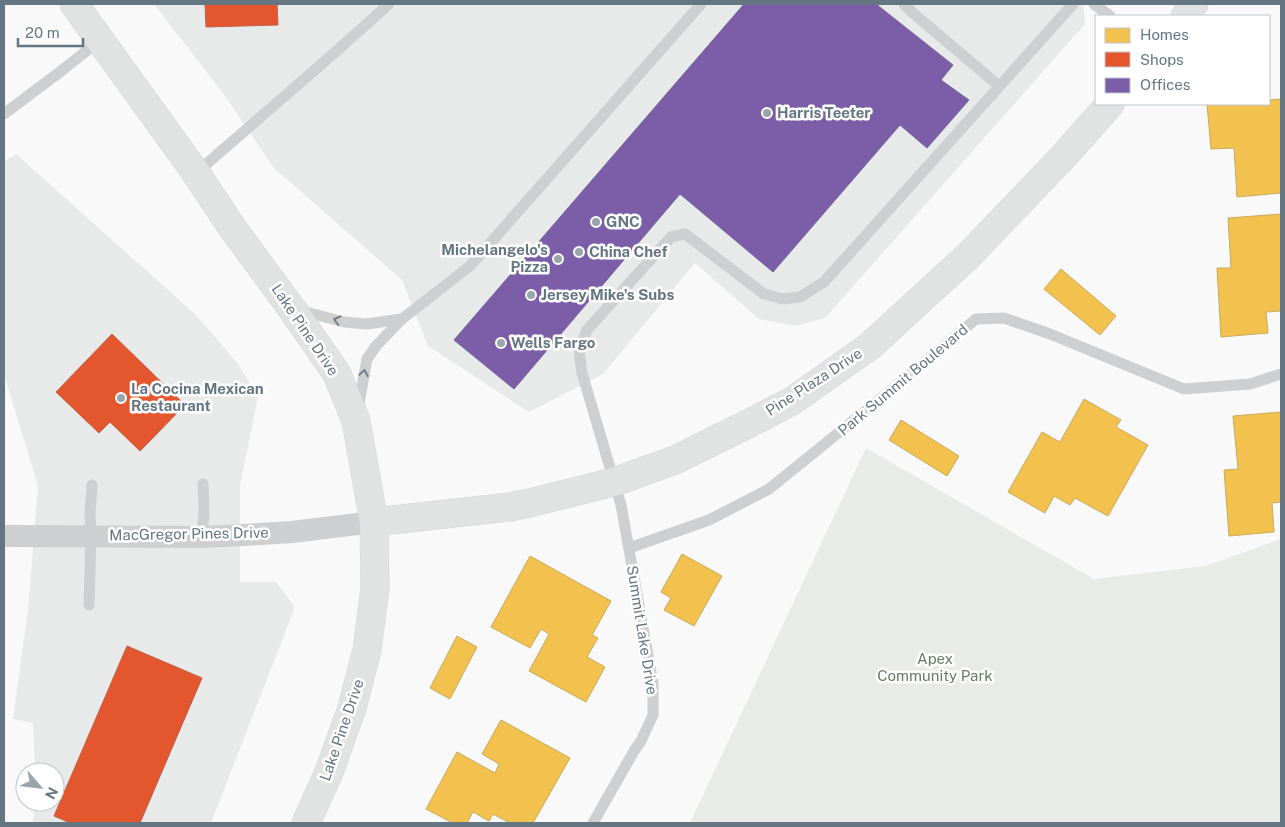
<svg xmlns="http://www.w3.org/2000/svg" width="1285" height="827" font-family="'Public Sans',sans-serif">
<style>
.built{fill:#e8e9e9}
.green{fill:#e8ebe6}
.homes{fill:#f2c14e;stroke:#c8aa5e}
.shops{fill:#e4572e;stroke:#be6048}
.offices{fill:#7b5ea7;stroke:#74659c}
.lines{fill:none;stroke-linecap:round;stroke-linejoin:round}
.secondary-casing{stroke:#d5d6d7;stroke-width:29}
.lane{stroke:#cecfd0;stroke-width:11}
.street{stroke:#cecfd0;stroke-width:22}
.secondary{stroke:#e1e2e2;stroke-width:28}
.oneway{stroke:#707f8b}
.poi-dot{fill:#99a4ac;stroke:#fff;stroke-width:2}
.labels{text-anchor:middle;stroke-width:5;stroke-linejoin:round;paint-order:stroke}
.poi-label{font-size:15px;font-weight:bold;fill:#657683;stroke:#fff;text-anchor:start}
.street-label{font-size:15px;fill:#657683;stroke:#fff}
.park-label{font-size:15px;fill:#687a64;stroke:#fff}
</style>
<rect width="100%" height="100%" fill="#f9f9f9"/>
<g class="built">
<path d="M 154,4 L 1083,4 L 1085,24 L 825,318 L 796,326 L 759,319 L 695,263 L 603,374 L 529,412 L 428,346 L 402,280 L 274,168 L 223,93 Z"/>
<path d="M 16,154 L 196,315 L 239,365 L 258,397 L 240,485 L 240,582 L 276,582 L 295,607 L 211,823 L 33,823 L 34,802 L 55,802 L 55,772 L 35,772 L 33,723 L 13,719 L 28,610 L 38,486 L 4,374 L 4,162 Z"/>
</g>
<path class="green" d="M 866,448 L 1094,579 L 1205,566 L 1281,539 L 1281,823 L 690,823 Z"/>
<g class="homes">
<path d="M 1281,99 L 1281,193 L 1237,197 L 1234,148 L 1211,149 L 1207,104 L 1269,104 L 1269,100 Z"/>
<path d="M 1281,214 L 1281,311 L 1266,312 L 1268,333 L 1221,337 L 1217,268 L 1231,268 L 1228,218 Z"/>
<path d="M 1061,269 L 1116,316 L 1100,335 L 1044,289 Z"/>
<path d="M 1084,399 L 1121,420 L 1116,427 L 1148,445 L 1108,516 L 1075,498 L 1070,505 L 1054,496 L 1045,513 L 1008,492 L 1042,432 L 1060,442 Z"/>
<path d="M 1281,412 L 1281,502 L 1272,503 L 1274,532 L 1229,536 L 1224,470 L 1238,469 L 1233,416 Z"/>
<path d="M 901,420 L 959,456 L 947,476 L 889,440 Z"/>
<path d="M 682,554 L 722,576 L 694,626 L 664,610 L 671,598 L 661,592 Z"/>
<path d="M 530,556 L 611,601 L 592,635 L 598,638 L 587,657 L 605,667 L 586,702 L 529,671 L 549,634 L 541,629 L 530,648 L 491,627 Z"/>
<path d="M 457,636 L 477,647 L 450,699 L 430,688 Z"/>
<path d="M 501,720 L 570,758 L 533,823 L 510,823 L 493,814 L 489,821 L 473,812 L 467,823 L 453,823 L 426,809 L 457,752 L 495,773 L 499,764 L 482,754 Z"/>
</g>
<g class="shops">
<path d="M 205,4 L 277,4 L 278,25 L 206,27 Z"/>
<path d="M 112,334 L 185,405 L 140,451 L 110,422 L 99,433 L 56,392 Z"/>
<path d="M 127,646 L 202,678 L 140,823 L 68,823 L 68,822 L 54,816 Z"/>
</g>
<path class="offices" d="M 744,4 L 876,4 L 953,65 L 941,80 L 969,100 L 927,148 L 900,125 L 773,272 L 680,194 L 514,389 L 454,340 Z"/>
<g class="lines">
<defs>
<g id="secondary">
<path d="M 74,4 L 196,173 L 231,226 L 292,309 L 337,374 L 356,421 L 374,522 L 375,588 L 367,650 L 352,708 L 329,772 L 306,823"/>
<path d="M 1185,16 L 1194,4"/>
<path d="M 374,522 L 510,507 L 529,503 L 614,482 L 675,460 L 752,422 L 792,401 L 870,346 L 968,256 L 1061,159 L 1110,104"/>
</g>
</defs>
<use href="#secondary" class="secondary-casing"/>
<g class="lane">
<path d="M 904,4 L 913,13 L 999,86"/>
<path d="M 1094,4 L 1110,16"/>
<path d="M 4,114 L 65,68 L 100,40"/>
<path d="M 196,173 L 332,55 L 389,4"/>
<path d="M 298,310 L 344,322 L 366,324 L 402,319"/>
<path d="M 358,409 L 367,359 L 376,346 L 402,319 L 470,266 L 701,4"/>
<path d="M 202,537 L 204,512 L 203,484"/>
<path d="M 629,548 L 709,520 L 769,489 L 890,391 L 976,319 L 1004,318 L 1050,334 L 1184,389 L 1250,384 L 1281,374"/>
<path d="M 89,605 L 91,536 L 90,514 L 92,485"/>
<path d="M 593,823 L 634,751 L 641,741 L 653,715 L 653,683 L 621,505 L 582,373 L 579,351 L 587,330 L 671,237 L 685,234 L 764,294 L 783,299 L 800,297 L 824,282 L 1073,4"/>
</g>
<path class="street" d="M 4,536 L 202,537 L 244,535 L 292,532 L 374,522"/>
<use href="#secondary" class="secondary"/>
</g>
<defs><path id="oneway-chevron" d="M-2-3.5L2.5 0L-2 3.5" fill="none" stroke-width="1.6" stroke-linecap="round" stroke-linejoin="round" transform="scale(1.25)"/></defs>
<g class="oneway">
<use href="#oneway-chevron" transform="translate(337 320) rotate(-166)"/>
<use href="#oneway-chevron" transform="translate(364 373) rotate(-80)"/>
</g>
<g class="poi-dot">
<circle cx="767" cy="113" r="5"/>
<circle cx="596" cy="222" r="5"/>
<circle cx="579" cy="252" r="5"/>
<circle cx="558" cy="259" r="5"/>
<circle cx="531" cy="295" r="5"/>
<circle cx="501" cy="343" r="5"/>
<circle cx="121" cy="398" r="5"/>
</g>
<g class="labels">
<g class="poi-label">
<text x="777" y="118">Harris Teeter</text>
<text x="606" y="227">GNC</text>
<text x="548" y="255" text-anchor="end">Michelangelo's<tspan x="548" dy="17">Pizza</tspan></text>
<text x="589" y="257">China Chef</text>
<text x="541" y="300">Jersey Mike's Subs</text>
<text x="511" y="348">Wells Fargo</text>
<text x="131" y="394">La Cocina Mexican<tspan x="131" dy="17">Restaurant</tspan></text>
</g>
<g class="street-label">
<text transform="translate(305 330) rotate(56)" y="5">Lake Pine Drive</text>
<text transform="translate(903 380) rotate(-40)" y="5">Park Summit Boulevard</text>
<text transform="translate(814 382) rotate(-33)" y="5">Pine Plaza Drive</text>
<text transform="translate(189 534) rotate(-1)" y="5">MacGregor Pines Drive</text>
<text transform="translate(642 630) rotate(81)" y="5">Summit Lake Drive</text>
<text transform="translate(342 730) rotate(-71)" y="5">Lake Pine Drive</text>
</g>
<g class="park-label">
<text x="935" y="664">Apex<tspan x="935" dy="17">Community Park</tspan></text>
</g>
</g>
<rect width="1285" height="827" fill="none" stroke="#657683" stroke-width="10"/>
<rect x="1095" y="15" width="175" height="90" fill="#ffffff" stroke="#c1c8cd"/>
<rect x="1105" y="28" width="25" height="15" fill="#f2c14e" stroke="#c1c8cd"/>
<text x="1140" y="40" font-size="15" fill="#657683">Homes</text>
<rect x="1105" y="52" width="25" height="15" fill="#e4572e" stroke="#c1c8cd"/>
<text x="1140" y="65" font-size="15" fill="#657683">Shops</text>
<rect x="1105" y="78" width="25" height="15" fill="#7b5ea7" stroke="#c1c8cd"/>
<text x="1140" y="90" font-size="15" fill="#657683">Offices</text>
<g transform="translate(40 787) rotate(118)"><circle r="24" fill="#ffffff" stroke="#c1c8cd"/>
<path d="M0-4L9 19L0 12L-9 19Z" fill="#99a4ac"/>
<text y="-8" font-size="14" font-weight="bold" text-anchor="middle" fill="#657683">N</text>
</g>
<path d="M18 38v8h65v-8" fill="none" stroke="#657683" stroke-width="2.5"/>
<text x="25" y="38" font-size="15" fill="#657683" stroke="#ffffff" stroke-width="4" paint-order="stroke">20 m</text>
</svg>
